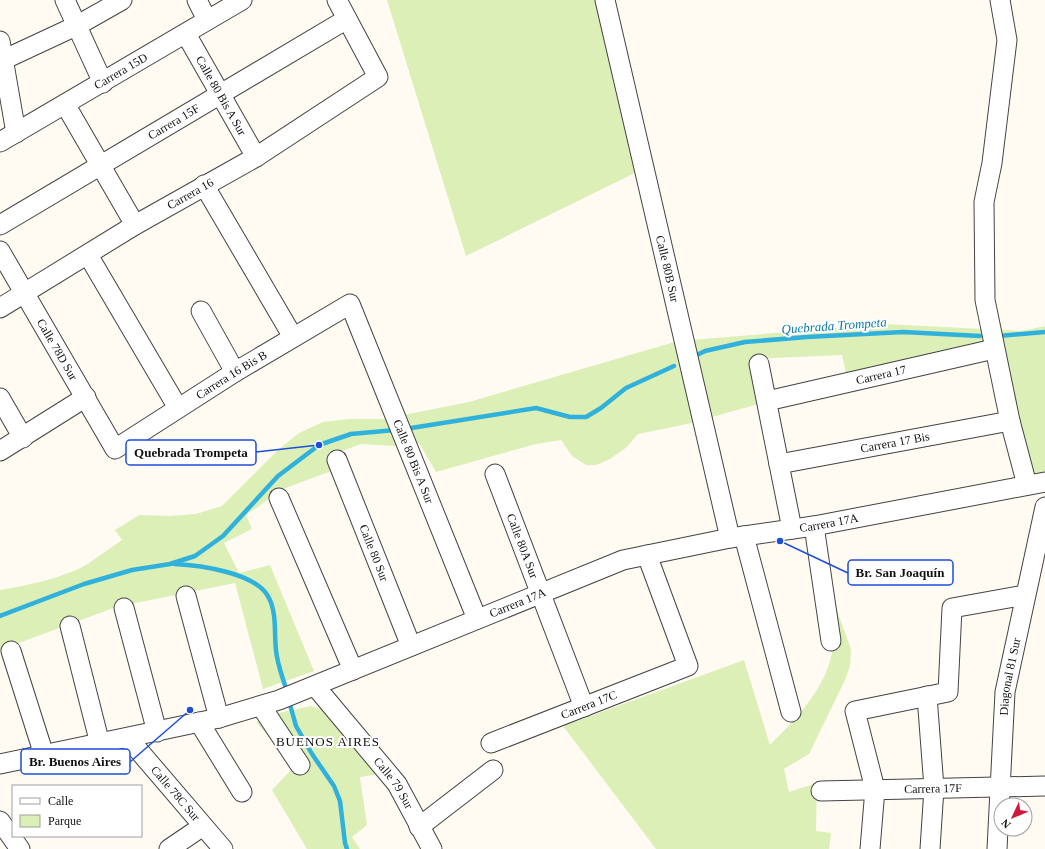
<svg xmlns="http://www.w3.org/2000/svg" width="1045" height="849" font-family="'Times New Roman',serif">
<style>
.green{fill:#dcefb7}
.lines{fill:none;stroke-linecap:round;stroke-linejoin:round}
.stream{stroke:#30b1dc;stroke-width:4.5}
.minor-casing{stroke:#434343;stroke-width:21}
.minor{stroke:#fff;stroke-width:19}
.labels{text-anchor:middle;stroke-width:4;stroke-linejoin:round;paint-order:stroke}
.street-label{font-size:12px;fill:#101010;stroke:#fff}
.water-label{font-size:13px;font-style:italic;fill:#0a7ba9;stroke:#fff}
.neighbourhood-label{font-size:13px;letter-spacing:1px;fill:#101010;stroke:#fff}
.leader{fill:none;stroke:#1d4ed8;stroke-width:1.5}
.callout-dot{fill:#1d4ed8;stroke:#fff;stroke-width:1.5}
.callout{fill:#fff;stroke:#1d4ed8;stroke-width:1.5}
.callout-label{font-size:13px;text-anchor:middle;font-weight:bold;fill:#101010}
</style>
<rect width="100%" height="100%" fill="#fffbf3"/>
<g class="green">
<path d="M 387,0 L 597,0 L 639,171 L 466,256 Z"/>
<path d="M 884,324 L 1022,331 L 1045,326 L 1045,472 L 1033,475 L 1003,354 L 847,378 L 842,355 L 752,359 L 762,403 L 687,424 L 638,434 L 627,447 L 610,459 L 596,465 L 586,465 L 572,456 L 561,440 L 536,444 L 436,472 L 419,443 L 395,446 L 361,444 L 326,457 L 331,471 L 283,489 L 246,515 L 252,529 L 224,543 L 239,573 L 270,565 L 314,671 L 263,689 L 235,583 L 116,607 L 0,650 L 0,590 C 29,585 60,579 86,565 C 98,557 110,548 122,540 L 115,530 L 139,515 L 170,516 L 196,514 L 222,506 L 278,450 L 299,433 L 323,422 L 349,419 L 383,419 L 469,402 L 678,341 Z"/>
<path d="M 836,608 L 851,649 L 850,666 L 845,680 L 809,754 L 784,769 L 789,792 L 817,783 L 816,831 L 831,833 L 829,849 L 656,849 L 563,726 L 744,660 L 770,745 C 797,718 829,685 833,646 C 834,635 830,621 829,609 Z"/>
<path d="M 311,706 L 327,711 L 379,774 L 360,777 L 367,825 L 352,837 L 360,849 L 307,849 L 272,790 L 294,767 L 256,722 L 278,713 Z"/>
</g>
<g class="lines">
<g class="stream">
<path d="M 999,336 L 1045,332"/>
<path d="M 693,357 L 705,351 L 745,342 L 807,337 L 903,332 L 980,336"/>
<path d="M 405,429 L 536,408 L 570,417 L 586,417 L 601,408 L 626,388 L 674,366"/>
<path d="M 174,564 C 199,565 258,573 269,598 C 277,614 274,633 276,650 C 277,664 283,678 287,692"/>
<path d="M 0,616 L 84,584 L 132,570 L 170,564 L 195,556 L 223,536 L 278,476 L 319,445 L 351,434 L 395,430"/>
<path d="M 289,701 L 296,726 L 312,754 L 334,786 L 340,801 L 345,843 L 347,849"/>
</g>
<defs>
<g id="minor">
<path d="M 65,0 L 103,83"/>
<path d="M 197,0 L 207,20"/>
<path id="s1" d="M 605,0 L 730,538"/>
<path d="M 1000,0 L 1007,40 L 992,163 L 984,202 L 985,300 L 1010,421 L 1027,485"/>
<path id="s2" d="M 186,34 L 256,157"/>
<path d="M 0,41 L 16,133"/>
<path d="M 3,60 L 78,25 L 122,0"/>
<path d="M 65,104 L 135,225"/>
<path id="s3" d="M 0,142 L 242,0"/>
<path d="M 204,185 L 293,337"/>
<path id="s4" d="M 0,225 L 347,19"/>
<path id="s5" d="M 0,251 L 115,449 L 235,372 L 350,304 L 477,619"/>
<path d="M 88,255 L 178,408"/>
<path id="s6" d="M 0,308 L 135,225 L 256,157 L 378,77 L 337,0"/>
<path d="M 201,311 L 235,372"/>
<path d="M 759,364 L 792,529"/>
<path d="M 0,398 L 23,438"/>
<path id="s7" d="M 767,401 L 994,349"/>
<path d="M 0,451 L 86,397"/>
<path id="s8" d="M 337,460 L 411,646"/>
<path id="s9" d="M 779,464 L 1010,421"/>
<path id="s10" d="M 495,474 L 584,707"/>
<path d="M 279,498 L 353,670"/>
<path d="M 814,526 L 831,641"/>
<path d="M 744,536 L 791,712"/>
<path d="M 186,596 L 219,718"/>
<path d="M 124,608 L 157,732"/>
<path d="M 70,626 L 100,744"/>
<path d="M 11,651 L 44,755"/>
<path id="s11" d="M 315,686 L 397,784 L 432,849"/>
<path d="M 927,696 L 934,788 L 930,849"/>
<path d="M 261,706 L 300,765"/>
<path d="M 199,722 L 242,792"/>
<path id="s12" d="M 128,738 L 223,849"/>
<path id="s13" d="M 491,743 L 688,666 L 647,555"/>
<path id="s14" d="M 0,764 L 219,718 L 279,700 L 623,560 L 730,538 L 814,526 L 1045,482"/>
<path id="s15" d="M 821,791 L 1045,786"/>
<path d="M 0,821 L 20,849"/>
<path d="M 419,827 L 493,770"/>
<path d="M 169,849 L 203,826"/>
<path d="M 870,849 L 875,789 L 855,711 L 948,692 L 952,608 L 1025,595"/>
<path id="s16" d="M 997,849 L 1005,692 L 1045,507"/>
</g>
</defs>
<use href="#minor" class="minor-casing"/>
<use href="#minor" class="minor"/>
</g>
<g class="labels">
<g class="street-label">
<text dy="4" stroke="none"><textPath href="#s3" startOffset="140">Carrera 15D</textPath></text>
<text dy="4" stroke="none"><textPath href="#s2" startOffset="71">Calle 80 Bis A Sur</textPath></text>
<text dy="4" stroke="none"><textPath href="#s4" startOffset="202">Carrera 15F</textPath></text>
<text dy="4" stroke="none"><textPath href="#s6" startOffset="222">Carrera 16</textPath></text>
<text dy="4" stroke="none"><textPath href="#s1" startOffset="276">Calle 80B Sur</textPath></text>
<text dy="4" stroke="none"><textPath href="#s5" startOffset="114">Calle 78D Sur</textPath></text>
<text dy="4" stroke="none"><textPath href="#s5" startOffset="367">Carrera 16 Bis B</textPath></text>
<text dy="4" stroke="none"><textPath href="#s7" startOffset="117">Carrera 17</textPath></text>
<text dy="4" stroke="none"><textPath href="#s9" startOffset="118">Carrera 17 Bis</textPath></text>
<text dy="4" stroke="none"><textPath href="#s5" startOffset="675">Calle 80 Bis A Sur</textPath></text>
<text dy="4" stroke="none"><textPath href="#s14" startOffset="867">Carrera 17A</textPath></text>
<text dy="4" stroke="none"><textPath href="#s10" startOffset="77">Calle 80A Sur</textPath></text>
<text dy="4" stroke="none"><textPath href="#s8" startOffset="100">Calle 80 Sur</textPath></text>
<text dy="4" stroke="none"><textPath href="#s14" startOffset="544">Carrera 17A</textPath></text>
<text dy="4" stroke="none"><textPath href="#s16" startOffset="173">Diagonal 81 Sur</textPath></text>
<text dy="4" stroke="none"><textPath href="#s13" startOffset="105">Carrera 17C</textPath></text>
<text dy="4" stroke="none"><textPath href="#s11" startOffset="125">Calle 79 Sur</textPath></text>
<text dy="4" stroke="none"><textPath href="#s15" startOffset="112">Carrera 17F</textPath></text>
<text dy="4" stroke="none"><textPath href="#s12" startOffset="73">Calle 78C Sur</textPath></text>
</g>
<g class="water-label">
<text transform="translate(834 325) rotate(-4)" y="5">Quebrada Trompeta</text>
</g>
<g class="neighbourhood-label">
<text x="328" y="746">BUENOS AIRES</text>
</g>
</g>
<path class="leader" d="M319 445L256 452M780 541L848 573M190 710L130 762"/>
<g class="callout-dot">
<circle cx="319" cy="445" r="4"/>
<circle cx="780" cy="541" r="4"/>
<circle cx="190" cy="710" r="4"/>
</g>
<g class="callout">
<rect x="126" y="440" width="130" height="25" rx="4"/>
<rect x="848" y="560" width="105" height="25" rx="4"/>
<rect x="21" y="749" width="109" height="25" rx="4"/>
</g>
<g class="callout-label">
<text x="191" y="457">Quebrada Trompeta</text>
<text x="900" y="577">Br. San Joaquín</text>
<text x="75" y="766">Br. Buenos Aires</text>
</g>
<rect x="12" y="785" width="130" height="52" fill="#ffffff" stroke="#9f9f9f"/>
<rect x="20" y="798" width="20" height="6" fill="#ffffff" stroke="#9f9f9f"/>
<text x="48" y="805" font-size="12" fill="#101010">Calle</text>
<rect x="20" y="815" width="20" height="12" fill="#dcefb7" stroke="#9f9f9f"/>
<text x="48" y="825" font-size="12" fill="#101010">Parque</text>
<g transform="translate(1013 817) rotate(226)"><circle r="19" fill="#ffffff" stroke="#9f9f9f"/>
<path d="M0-3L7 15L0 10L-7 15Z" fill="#d0183c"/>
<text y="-6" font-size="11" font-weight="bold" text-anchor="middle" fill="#101010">N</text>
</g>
</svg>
